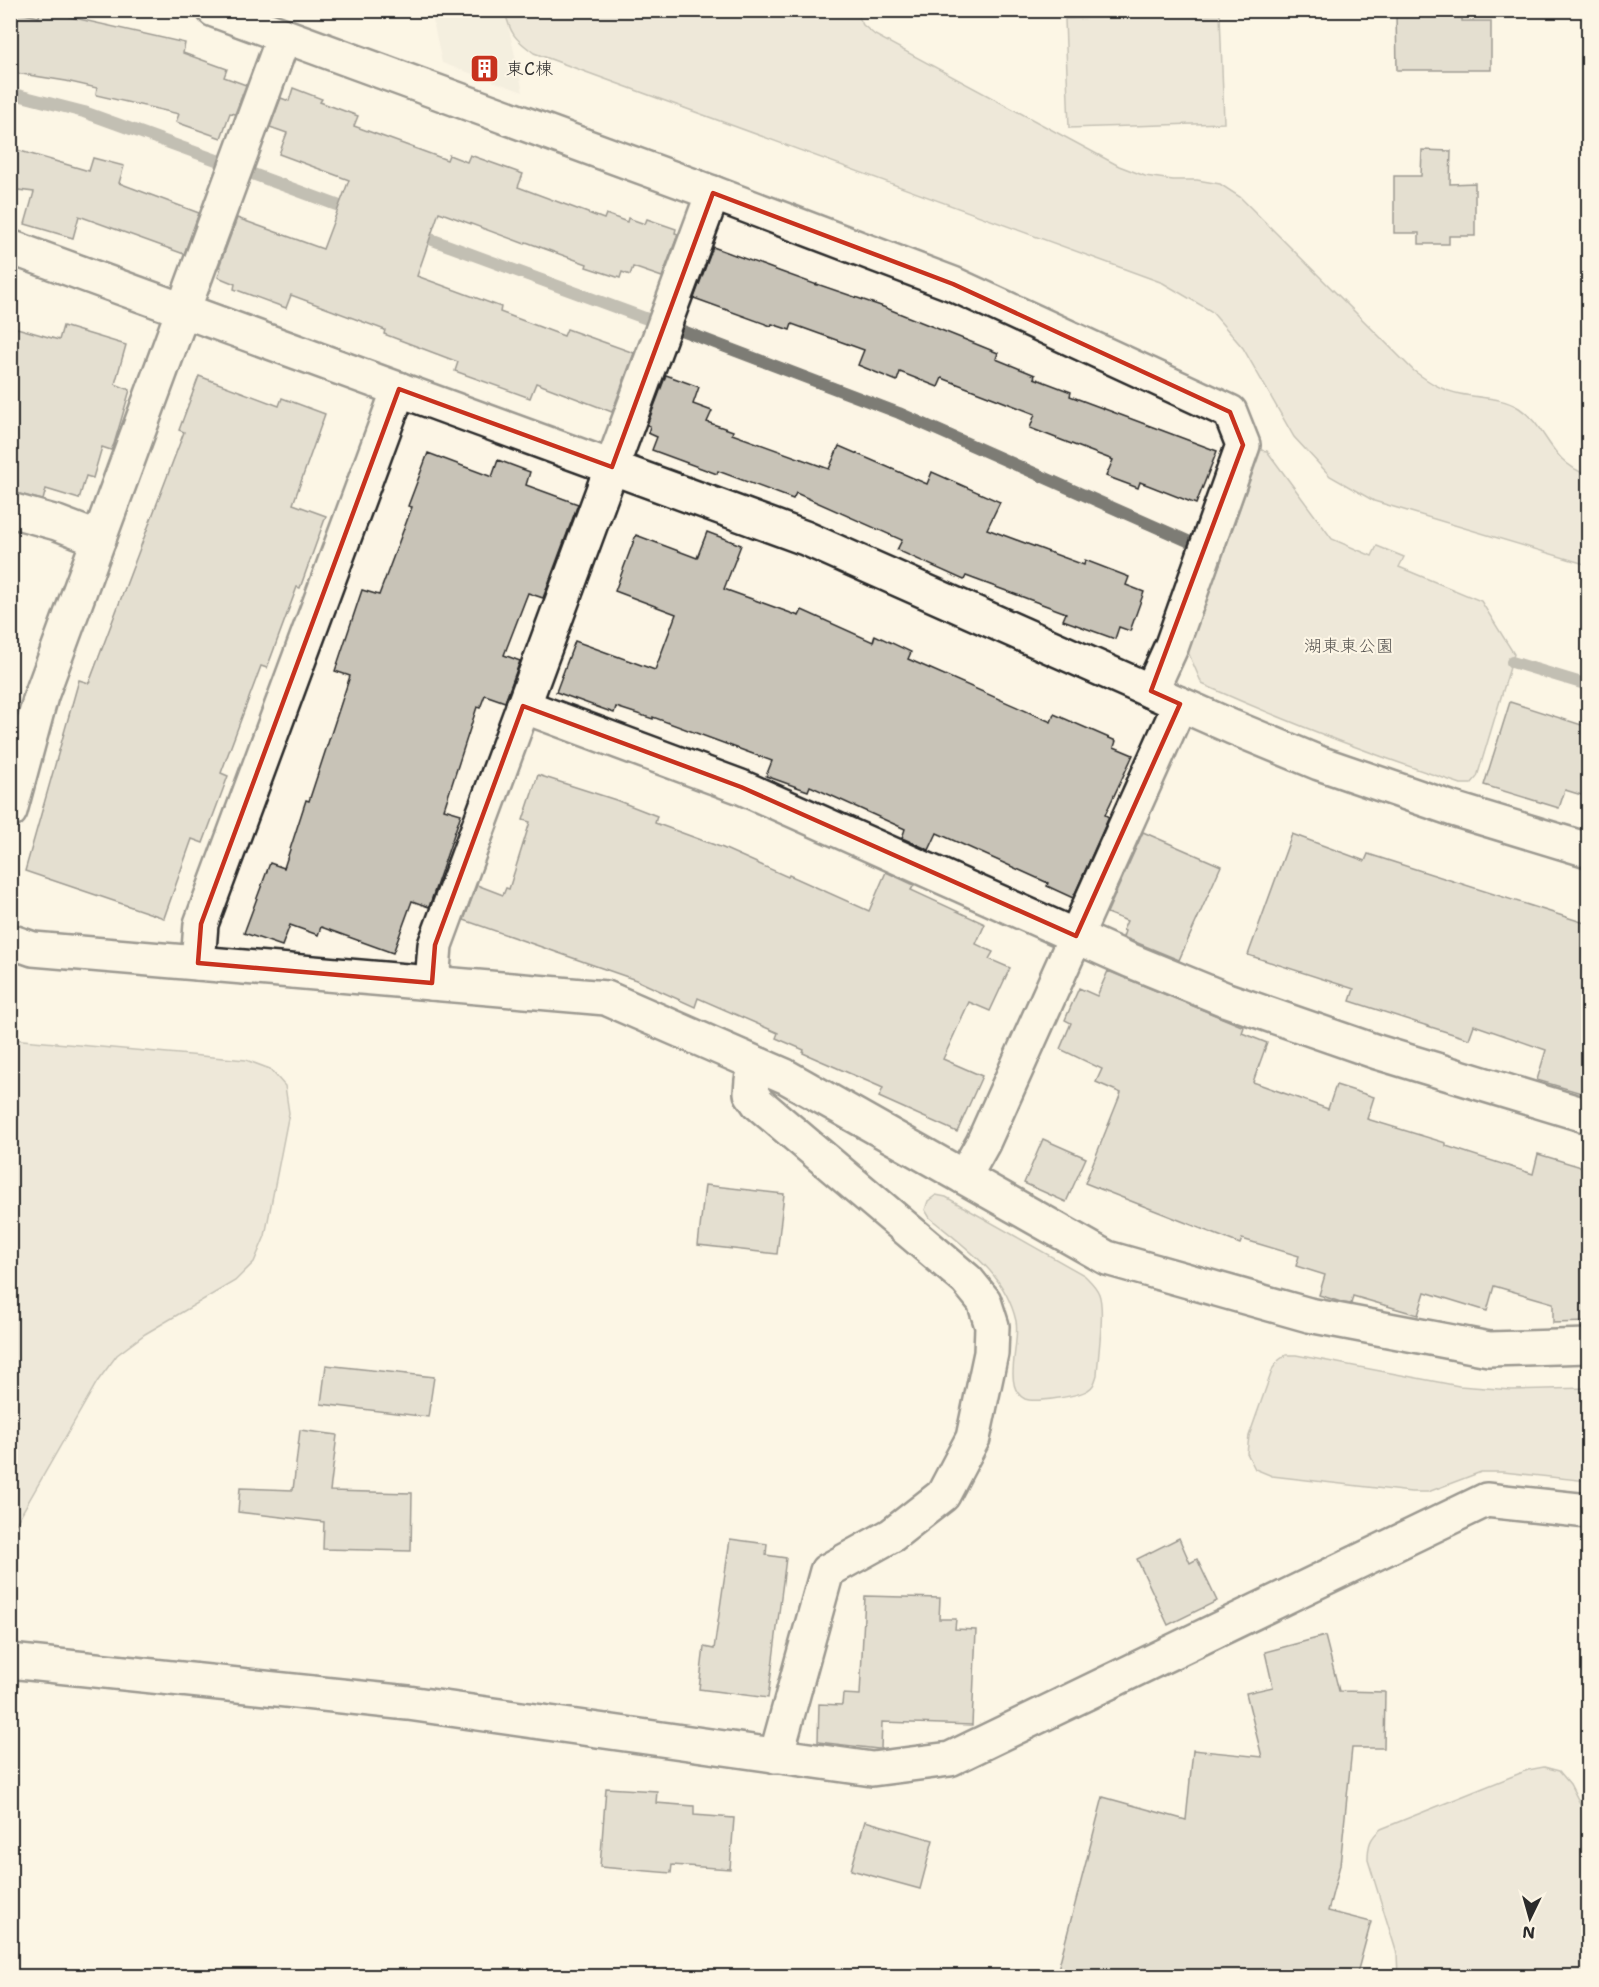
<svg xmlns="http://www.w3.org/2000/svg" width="1599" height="1987" font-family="'Shantell Sans','Klee One',sans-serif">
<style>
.built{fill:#ece6d7}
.green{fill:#ded8ca;stroke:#84827a;stroke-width:1.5}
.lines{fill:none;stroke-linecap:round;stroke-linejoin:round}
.stream{stroke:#7d7b74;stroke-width:12}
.building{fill:#c8c3b7;stroke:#2b2b2b;stroke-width:1.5}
.minor-casing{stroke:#2b2b2b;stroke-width:38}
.minor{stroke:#fcf5e5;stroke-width:33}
.marked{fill:none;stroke:#c8321e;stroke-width:4.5;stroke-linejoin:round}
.labels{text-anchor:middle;stroke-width:4.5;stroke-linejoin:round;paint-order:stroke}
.poi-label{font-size:18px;fill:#2b2b2b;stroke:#fcf5e5;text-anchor:start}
.park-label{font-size:18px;fill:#585653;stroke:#fcf5e5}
</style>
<rect width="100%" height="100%" fill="#fcf5e5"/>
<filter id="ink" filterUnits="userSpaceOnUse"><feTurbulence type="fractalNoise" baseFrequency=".0167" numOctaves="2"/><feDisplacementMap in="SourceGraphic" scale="12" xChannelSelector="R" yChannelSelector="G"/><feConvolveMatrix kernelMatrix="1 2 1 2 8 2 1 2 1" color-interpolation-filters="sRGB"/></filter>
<g filter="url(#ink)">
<path class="built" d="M 431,11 L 505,11 L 523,92 L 442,63 Z"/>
<g class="green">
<path d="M 505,11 L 856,11 L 863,25 L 875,35 L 1119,166 L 1145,176 L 1173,180 L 1197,180 L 1220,184 L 1240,197 L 1414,371 C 1429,382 1441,390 1460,394 C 1479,398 1502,397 1519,408 C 1548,427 1548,461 1588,475 L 1588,565 L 1374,501 L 1330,476 L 1294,437 L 1243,348 L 1211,311 L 1163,283 L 534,53 C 515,39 510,34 505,11 Z"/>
<path d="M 1220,14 L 1224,123 L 1069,128 L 1065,19 Z"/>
<path d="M 1261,450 L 1267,451 L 1332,539 L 1372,556 L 1377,546 L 1404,557 L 1399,567 L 1481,601 L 1514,654 L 1477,777 L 1471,784 L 1461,784 C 1373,755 1287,722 1202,684 L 1188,652 Z"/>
<path d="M 11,1039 L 246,1060 L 270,1069 L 285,1086 L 289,1113 L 265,1236 L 254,1262 L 235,1281 L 145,1334 L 117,1355 L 97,1382 L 11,1532 Z"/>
<path d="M 936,1195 L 946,1197 L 1084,1275 C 1090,1281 1096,1286 1099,1294 C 1105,1310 1098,1355 1097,1375 C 1095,1381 1094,1387 1088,1390 C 1079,1396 1035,1403 1025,1399 C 1023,1398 1020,1396 1018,1393 C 1006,1378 1020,1340 1016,1321 C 1005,1273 966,1248 930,1218 L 925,1210 L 928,1201 Z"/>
<path d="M 1286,1355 L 1296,1355 L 1459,1386 L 1512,1390 L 1588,1388 L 1588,1481 L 1503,1472 L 1481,1472 L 1428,1492 L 1411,1492 L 1272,1476 L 1255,1469 L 1247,1453 L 1249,1436 L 1273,1368 L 1279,1360 Z"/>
<path d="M 1544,1767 L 1559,1771 L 1570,1784 L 1588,1819 L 1588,1976 L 1398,1976 L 1397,1954 L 1368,1860 C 1368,1845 1370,1838 1381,1829 L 1528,1770 Z"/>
</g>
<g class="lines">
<g class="stream">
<path d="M 10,93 L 84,112 L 222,162"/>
<path d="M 250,173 L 353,211"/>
<path d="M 414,233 L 650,320"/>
<path d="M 678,329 L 899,413 L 1190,542"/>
<path d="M 1512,662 L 1588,685"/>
</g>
</g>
<g class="building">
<path d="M 40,10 L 71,10 L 70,17 L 185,43 L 183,53 L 227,69 L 224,77 L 246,85 L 235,114 L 230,113 L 221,138 L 176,122 L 179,114 L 96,95 L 97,88 L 66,81 L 10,72 L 10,11 L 39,17 Z"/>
<path d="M 1462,11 L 1462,21 L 1491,21 L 1491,70 L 1397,70 L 1396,12 Z"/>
<path d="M 293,88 L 322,99 L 320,102 L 358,116 L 354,126 L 447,160 L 449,155 L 467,162 L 470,155 L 523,174 L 518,187 L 604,219 L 606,214 L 627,222 L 628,218 L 645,224 L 647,219 L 676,229 L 675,233 L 678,234 L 662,277 L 633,267 L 630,275 L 622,272 L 620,278 L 586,267 L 587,264 L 526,242 L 525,244 L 439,212 L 417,276 L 501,307 L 500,312 L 564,336 L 567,329 L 634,353 L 612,412 L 536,383 L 530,398 L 455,371 L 458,362 L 384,334 L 385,330 L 291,295 L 286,308 L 234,289 L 235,284 L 218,277 L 221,267 L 219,267 L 237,218 L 323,249 L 349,180 L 279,154 L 287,133 L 270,127 L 281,98 L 289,101 Z"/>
<path d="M 10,148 L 89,171 L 93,158 L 124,166 L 119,183 L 199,213 L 184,254 L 79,216 L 73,238 L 25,224 L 34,192 L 10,189 Z"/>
<path d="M 1422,150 L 1451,151 L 1450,184 L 1475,183 L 1475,236 L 1449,236 L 1449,244 L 1419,244 L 1419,233 L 1394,233 L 1394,176 L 1421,176 Z"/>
<path d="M 713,247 L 817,285 L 817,284 L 881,306 L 966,340 L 998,353 L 996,359 L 1035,375 L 1034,378 L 1071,392 L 1070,396 L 1217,451 L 1196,504 L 1140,482 L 1138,488 L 1106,476 L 1113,460 L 1030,428 L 1035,414 L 942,378 L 938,387 L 900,372 L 897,381 L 858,365 L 864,350 L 792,324 L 790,330 L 772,324 L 771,326 L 694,298 Z"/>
<path d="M 10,326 L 59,340 L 63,326 L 126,345 L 115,384 L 130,390 L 114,444 L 111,450 L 102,447 L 93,478 L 86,476 L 79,499 L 46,489 L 43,500 L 10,492 Z"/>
<path d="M 666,375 L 699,387 L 693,404 L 712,411 L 707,422 L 733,431 L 732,434 L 829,469 L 839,446 L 927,484 L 932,472 L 1000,502 L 987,529 L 1084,565 L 1085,560 L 1129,577 L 1126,585 L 1144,592 L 1130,631 L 1119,627 L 1115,639 L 1063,620 L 1066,613 L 966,576 L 964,580 L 897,550 L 902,540 L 796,493 L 793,499 L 718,471 L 717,474 L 652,450 L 657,437 L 648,433 L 650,426 L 647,425 Z"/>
<path d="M 199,376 L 279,406 L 282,398 L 325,414 L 293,504 L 326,516 L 300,588 L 297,587 L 267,668 L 261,666 L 221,773 L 228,776 L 203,843 L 192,839 L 164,918 L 25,871 L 79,680 L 89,683 L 184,432 L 179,430 Z"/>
<path d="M 428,453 L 492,477 L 498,460 L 530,472 L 526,485 L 578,504 L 543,598 L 528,593 L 504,655 L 520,661 L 505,702 L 485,695 L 480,708 L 477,707 L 444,809 L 461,814 L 429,907 L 412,901 L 393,953 L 321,927 L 318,935 L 290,925 L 282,946 L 244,933 L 270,863 L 284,868 L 306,800 L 309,801 L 350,676 L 335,671 L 362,590 L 379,595 L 412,507 L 408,506 Z"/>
<path d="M 707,532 L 741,545 L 724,589 L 799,616 L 802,610 L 873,642 L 875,635 L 911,652 L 908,659 L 1051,722 L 1054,714 L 1116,741 L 1114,747 L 1133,755 L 1105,815 L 1109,817 L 1073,898 L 1047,886 L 1048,883 L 937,833 L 929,850 L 902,838 L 905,829 L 810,786 L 808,791 L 766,776 L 772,761 L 653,717 L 653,719 L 616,707 L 614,713 L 556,692 L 575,641 L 655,670 L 676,614 L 615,591 L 636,535 L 697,558 Z"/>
<path d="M 1510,702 L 1588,727 L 1588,797 L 1565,790 L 1559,808 L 1484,785 Z"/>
<path d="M 538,775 L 616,800 L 657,816 L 655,823 L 723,848 L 788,877 L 789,875 L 869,911 L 886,872 L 914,885 L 911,890 L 985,924 L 976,944 L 993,952 L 989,959 L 1010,968 L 990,1011 L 969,1002 L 943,1059 L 982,1076 L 957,1132 L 879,1097 L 883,1088 L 803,1053 L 804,1050 L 776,1038 L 778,1033 L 698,998 L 695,1007 L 636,980 L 464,920 L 477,885 L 503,895 L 506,888 L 509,889 L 530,822 L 523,820 Z"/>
<path d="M 1143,832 L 1221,866 L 1179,960 L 1123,937 L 1125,931 L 1123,930 L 1127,921 L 1107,913 Z"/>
<path d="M 1292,834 L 1365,861 L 1368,854 L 1588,924 L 1588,1095 L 1537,1080 L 1546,1050 L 1474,1025 L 1469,1039 L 1434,1028 L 1350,1001 L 1354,989 L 1248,955 Z"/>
<path d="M 1108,971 L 1244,1027 L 1242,1033 L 1267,1043 L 1253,1082 L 1328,1109 L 1336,1085 L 1374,1097 L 1367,1119 L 1446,1143 L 1446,1146 L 1533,1174 L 1538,1154 L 1588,1169 L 1588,1322 L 1553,1323 L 1553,1303 L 1494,1286 L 1487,1311 L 1425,1292 L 1418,1315 L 1353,1296 L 1351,1304 L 1344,1303 L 1319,1295 L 1325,1275 L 1296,1266 L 1299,1256 L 1242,1239 L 1240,1244 L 1085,1183 L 1121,1093 L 1096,1082 L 1102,1069 L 1060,1049 L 1071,1023 L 1065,1020 L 1079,988 L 1097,996 Z"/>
<path d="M 1043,1139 L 1086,1158 L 1066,1202 L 1024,1183 Z"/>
<path d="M 705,1185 L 784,1194 L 777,1254 L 698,1245 Z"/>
<path d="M 326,1365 L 434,1377 L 428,1417 L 321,1404 Z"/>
<path d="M 300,1430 L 337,1435 L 330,1491 L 412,1493 L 411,1551 L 323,1549 L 324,1522 L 238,1512 L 240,1488 L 293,1490 Z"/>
<path d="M 1179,1538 L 1190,1563 L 1197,1559 L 1217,1601 L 1168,1625 L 1137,1559 Z"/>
<path d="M 730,1539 L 767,1544 L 766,1555 L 786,1558 L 768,1698 L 699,1689 L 704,1647 L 714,1649 Z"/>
<path d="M 865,1596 L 940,1598 L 939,1619 L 956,1619 L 955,1629 L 976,1630 L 972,1725 L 882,1722 L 881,1749 L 878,1749 L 818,1742 L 819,1704 L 842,1705 L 843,1694 L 860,1695 Z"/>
<path d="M 1325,1636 L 1339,1691 L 1385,1692 L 1384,1748 L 1352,1748 L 1340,1865 L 1328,1911 L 1371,1922 L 1356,1977 L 1056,1977 L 1103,1797 L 1186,1820 L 1193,1750 L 1262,1757 L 1246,1693 L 1273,1687 L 1265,1652 Z"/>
<path d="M 606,1788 L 657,1791 L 656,1803 L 694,1806 L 694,1815 L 734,1818 L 730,1869 L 672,1865 L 671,1873 L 600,1867 Z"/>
<path d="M 865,1821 L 933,1840 L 920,1889 L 851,1870 Z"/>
</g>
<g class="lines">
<defs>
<g id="minor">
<path d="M 214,10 L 713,193"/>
<path d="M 10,247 L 805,538 L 1232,727 L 1319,763 L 1453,809 L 1588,850"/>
<path d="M 10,510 L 57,523 L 99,539"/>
<path d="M 523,706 L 741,787 L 1129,960 L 1227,1000 L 1377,1052 L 1588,1116"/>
<path d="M 10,811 L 41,696 L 284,36"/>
<path d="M 10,941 L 33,949 L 606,998 L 785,1076 L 1107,1258 L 1309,1315 L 1489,1349 L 1588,1346"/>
<path d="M 198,963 L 201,924 L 399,389"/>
<path d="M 432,983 L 435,945 L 713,193 L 953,284 L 1230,412 L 1243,445 L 1172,645 L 1151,691"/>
<path d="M 759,1065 L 752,1080 L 751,1093 L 758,1103 L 967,1280 L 984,1301 L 992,1326 L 991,1353 L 973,1438 L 943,1495 L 892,1535 L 827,1571 L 776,1756"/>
<path d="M 964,1177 L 983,1143 L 1180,704"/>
<path d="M 10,1661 L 408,1703 L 872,1769 L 950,1759 L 1486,1500 L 1588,1511"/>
</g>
</defs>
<use href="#minor" class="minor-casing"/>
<use href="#minor" class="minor"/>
</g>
</g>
<path d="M0 0H1599V1987H0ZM 713,193 L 953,284 L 1230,412 L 1243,445 L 1151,691 L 1180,704 L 1076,936 L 741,787 L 523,706 L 435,945 L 432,983 L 198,963 L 201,924 L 399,389 L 612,467 Z" fill="#fcf5e5" fill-opacity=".55" fill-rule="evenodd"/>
<path class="marked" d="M 713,193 L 953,284 L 1230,412 L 1243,445 L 1151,691 L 1180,704 L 1076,936 L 741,787 L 523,706 L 435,945 L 432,983 L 198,963 L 201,924 L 399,389 L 612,467 Z"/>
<defs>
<symbol id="building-square" viewBox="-11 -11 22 22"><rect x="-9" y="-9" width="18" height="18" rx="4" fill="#c8321e" stroke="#fcf5e5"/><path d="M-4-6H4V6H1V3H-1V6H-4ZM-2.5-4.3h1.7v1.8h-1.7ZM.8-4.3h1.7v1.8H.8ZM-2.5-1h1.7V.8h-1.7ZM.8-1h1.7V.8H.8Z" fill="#fff"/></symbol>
</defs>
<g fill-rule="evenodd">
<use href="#building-square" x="468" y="52" width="33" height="33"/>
</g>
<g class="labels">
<g class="poi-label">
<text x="506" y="75">東C棟</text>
</g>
<g class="park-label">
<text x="1349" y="652">湖東東公園</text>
</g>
</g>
<rect width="1599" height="1987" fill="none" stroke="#fcf5e5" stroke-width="36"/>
<rect x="18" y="18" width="1563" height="1951" fill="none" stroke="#2b2b2b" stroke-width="2" filter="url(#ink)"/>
<g transform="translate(1530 1918) rotate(185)" stroke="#fcf5e5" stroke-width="4.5" paint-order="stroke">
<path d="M0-4.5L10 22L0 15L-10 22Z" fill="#2b2b2b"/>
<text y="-9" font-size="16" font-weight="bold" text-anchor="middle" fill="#2b2b2b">N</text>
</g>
</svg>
